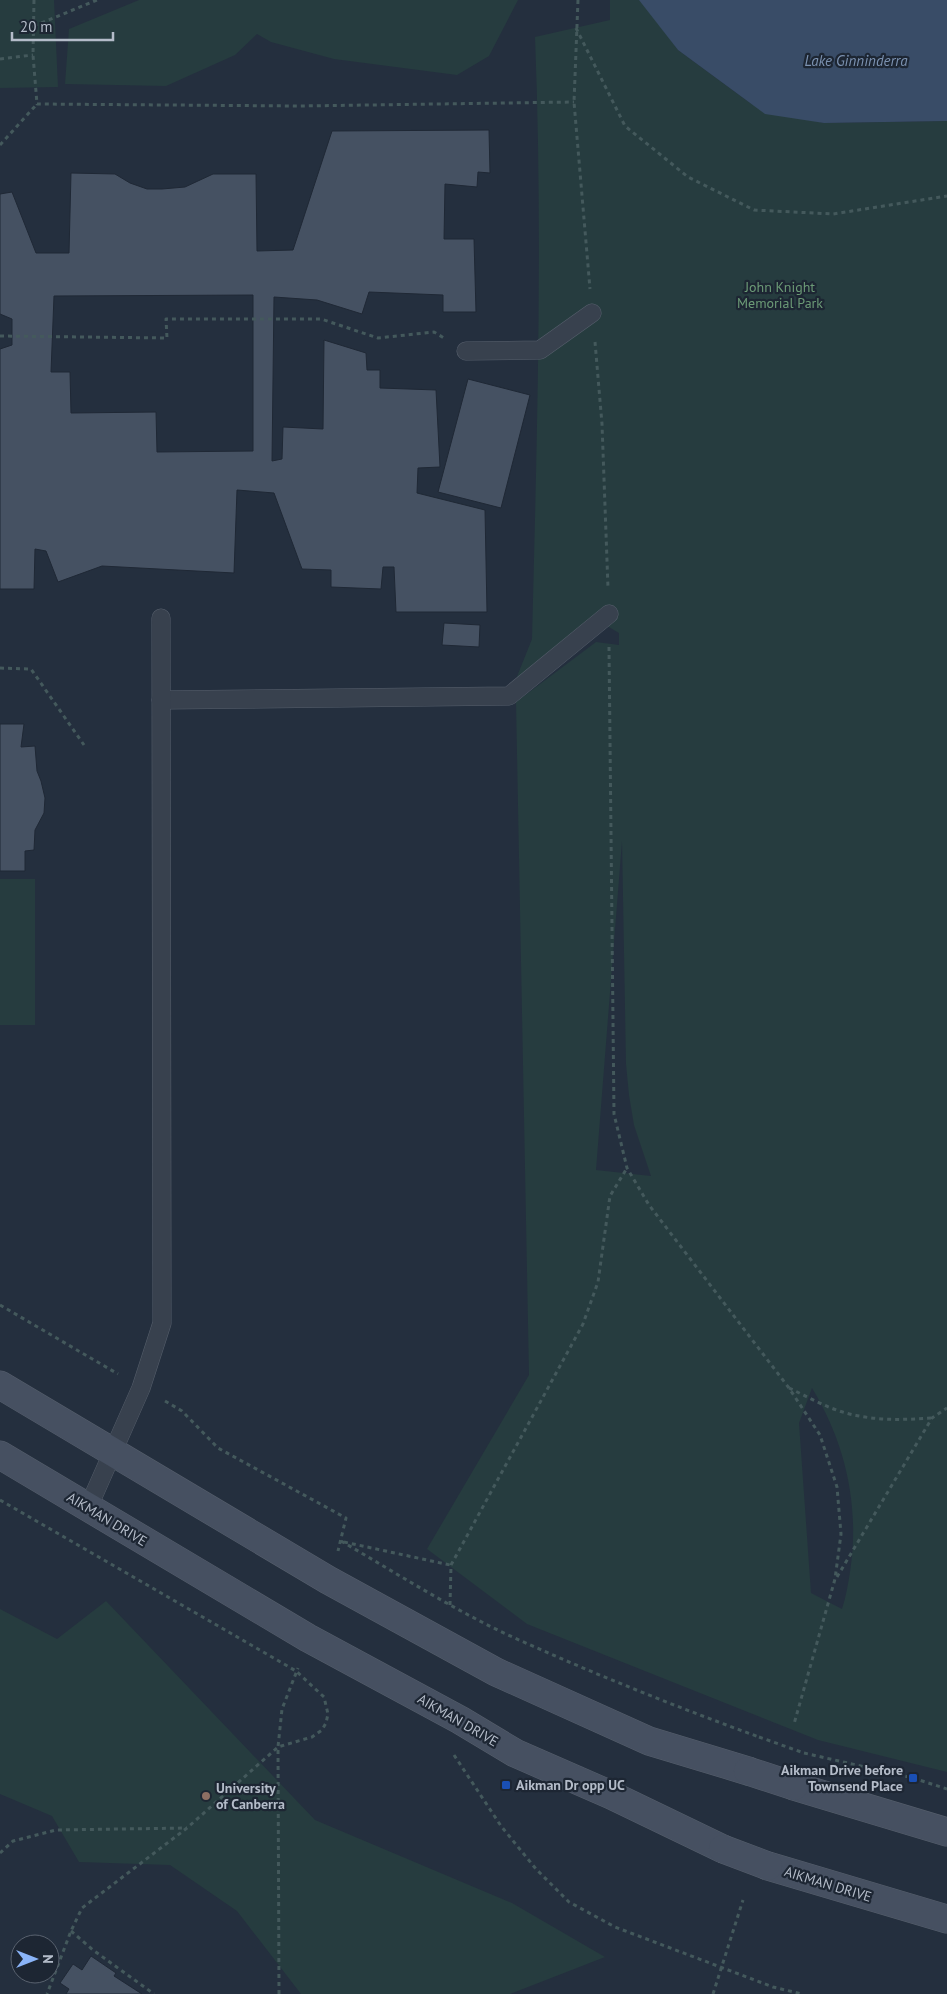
<svg xmlns="http://www.w3.org/2000/svg" width="947" height="1994" font-family="'PT Sans',sans-serif">
<style>
.green{fill:#263c3f;fill-rule:evenodd}
.water{fill:#394c67}
.building{fill:#455162;stroke:#1f2835;fill-rule:evenodd}
.lines{fill:none;stroke-linecap:round;stroke-linejoin:round}
.lane-casing{stroke:#565f6c;stroke-width:19}
.secondary-casing{stroke:#565f6c;stroke-width:29}
.path{stroke:#44595c;stroke-width:3;stroke-dasharray:4 4;stroke-linecap:butt}
.lane{stroke:#38414e;stroke-width:18}
.secondary{stroke:#465061;stroke-width:28}
.secondary-bridge-casing{stroke:#565f6c;stroke-width:29;stroke-linecap:butt}
.path-bridge{stroke:#44595c;stroke-width:3;stroke-dasharray:4 4;stroke-linecap:butt}
.secondary-bridge{stroke:#465061;stroke-width:28}
.transit-dot{fill:#1a4fb4;stroke:#1d2633;stroke-width:2}
.education-dot{fill:#8d6e63;stroke:#1d2633;stroke-width:2}
.labels{text-anchor:middle;stroke-width:4.5;stroke-linejoin:round;paint-order:stroke}
.park-label{font-size:14px;fill:#6b9a76;stroke:#1d2633}
.street-label{font-size:14px;fill:#b4bcc9;stroke:#1d2633}
.poi-label{font-size:14px;font-weight:bold;fill:#b4bcc9;stroke:#1d2633;text-anchor:start}
.water-label{font-size:15px;font-style:italic;fill:#7c92b1;stroke:#1d2633}
</style>
<rect width="100%" height="100%" fill="#242f3e"/>
<g class="green">
<path d="M 0,0 L 54,0 L 58,87 L 0,88 Z"/>
<path d="M 139,0 L 518,0 L 489,56 L 457,75 L 334,59 L 271,42 L 257,34 L 235,55 L 166,86 L 65,84 L 69,29 Z"/>
<path d="M 610,0 L 642,0 L 678,50 L 750,103 L 762,109 L 824,123 L 947,121 L 947,1772 L 818,1740 L 527,1624 L 427,1549 L 529,1375 L 516,702 L 596,642 L 619,645 L 619,633 L 592,617 L 516,679 L 532,639 C 537,438 543,237 535,37 L 610,20 ZM 622,841 L 626,1064 L 629,1095 L 634,1125 L 651,1176 L 596,1170 ZM 812,1388 C 846,1444 860,1507 850,1572 C 848,1584 846,1597 842,1609 L 811,1593 L 799,1423 Z"/>
<rect x="0" y="879" width="35" height="146"/>
<path d="M 106,1601 L 315,1820 L 512,1903 L 605,1957 L 510,1994 L 301,1994 L 237,1911 L 170,1865 L 79,1862 L 52,1816 L 0,1794 L 0,1609 L 57,1639 Z"/>
</g>
<path class="water" d="M 639,0 L 947,0 L 947,121 L 824,123 L 765,114 L 678,50 Z"/>
<g class="building">
<path d="M 489,130 L 490,173 L 478,172 L 477,187 L 445,184 L 444,239 L 474,239 L 476,312 L 443,312 L 443,295 L 369,292 L 362,314 L 317,300 L 274,297 L 272,461 L 282,459 L 283,427 L 323,429 L 324,340 L 366,353 L 367,370 L 380,370 L 380,388 L 436,390 L 440,467 L 418,468 L 417,493 L 485,510 L 487,612 L 396,612 L 394,567 L 383,567 L 381,589 L 331,587 L 331,570 L 302,569 L 274,493 L 237,490 L 234,573 L 102,566 L 58,582 L 46,551 L 35,549 L 34,589 L 0,589 L 0,349 L 12,345 L 12,319 L 0,314 L 0,194 L 12,192 L 36,253 L 69,253 L 71,173 L 115,174 L 130,183 L 147,189 L 162,189 L 185,187 L 213,174 L 256,174 L 257,251 L 293,250 L 332,131 ZM 253,295 L 253,451 L 157,452 L 156,412 L 71,413 L 70,372 L 51,372 L 54,296 Z"/>
<path d="M 468,379 L 530,395 L 501,508 L 438,492 Z"/>
<path d="M 444,623 L 480,625 L 479,647 L 442,645 Z"/>
<path d="M 0,724 L 24,724 L 21,747 L 35,746 L 37,771 L 41,781 L 45,798 L 44,813 L 35,830 L 34,850 L 25,851 L 25,871 L 0,871 Z"/>
<path d="M 91,1956 L 116,1973 L 114,1976 L 142,1994 L 66,1994 L 69,1989 L 60,1983 L 73,1964 L 82,1970 Z"/>
</g>
<g class="lines">
<defs>
<g id="lane">
<path d="M 466,351 L 540,350 L 592,313"/>
<path d="M 161,700 L 509,696 L 609,614"/>
<path d="M 88,1508 L 141,1388 L 162,1323 L 161,618"/>
</g>
<g id="secondary">
<path d="M 0,1385 L 328,1580 L 496,1672 L 649,1741 L 748,1771"/>
<path d="M 0,1455 L 308,1638 L 460,1720 L 515,1753 L 611,1795 L 723,1849"/>
<path d="M 794,1786 L 947,1832"/>
<path d="M 768,1866 L 947,1919"/>
</g>
</defs>
<use href="#lane" class="lane-casing"/>
<use href="#secondary" class="secondary-casing"/>
<g class="path">
<path d="M 34,0 L 33,55 L 37,104 L 300,106 L 574,102"/>
<path d="M 578,0 L 574,102 L 590,289"/>
<path d="M 34,26 L 97,0"/>
<path d="M 576,28 L 625,126 L 688,177 L 754,210 L 833,214 L 947,196"/>
<path d="M 0,59 L 33,55"/>
<path d="M 0,145 L 37,104"/>
<path d="M 0,336 L 167,338 L 166,319 L 321,319 L 378,338 L 434,332 L 444,338"/>
<path d="M 595,342 L 602,424 L 608,588"/>
<path d="M 609,647 L 614,1114 L 627,1168 L 649,1205 L 789,1388 L 820,1435 L 837,1487 L 841,1534 L 835,1579 L 794,1724"/>
<path d="M 0,668 L 31,669 L 84,745"/>
<path d="M 0,1305 L 118,1374"/>
<path d="M 789,1388 C 808,1397 827,1408 846,1413 C 875,1421 903,1420 932,1418"/>
<path d="M 165,1401 L 182,1411 L 218,1448 L 346,1518 L 338,1551"/>
<path d="M 0,1500 L 296,1671 L 324,1697 L 328,1714 L 326,1723 L 322,1730 L 312,1737 L 278,1747 L 187,1828 L 82,1908 L 71,1931 L 47,1994"/>
<path d="M 341,1541 C 396,1573 449,1607 506,1634 C 589,1672 674,1706 759,1737"/>
<path d="M 344,1542 L 450,1565"/>
<path d="M 837,1577 L 932,1418 L 947,1408"/>
<path d="M 450,1605 L 451,1565 L 583,1324 L 598,1282 L 610,1196 L 627,1168"/>
<path d="M 804,1753 L 913,1778 L 947,1789"/>
<path d="M 454,1755 L 501,1826 L 536,1869 L 569,1902 L 615,1927 L 773,1987 L 802,1994"/>
<path d="M 0,1853 L 13,1841 L 56,1830 L 187,1828"/>
<path d="M 71,1931 L 93,1950 L 154,1994"/>
<path d="M 279,1994 L 278,1747 L 282,1709 L 298,1668"/>
<path d="M 713,1994 L 743,1900"/>
</g>
<use href="#lane" class="lane"/>
<use href="#secondary" class="secondary"/>
<defs>
<g id="secondary-bridge">
<path d="M 748,1771 L 794,1786"/>
<path d="M 723,1849 L 768,1866"/>
</g>
</defs>
<use href="#secondary-bridge" class="secondary-bridge-casing"/>
<path class="path-bridge" d="M 759,1737 L 804,1753"/>
<use href="#secondary-bridge" class="secondary-bridge"/>
</g>
<g class="transit-dot">
<rect x="908" y="1773" width="10" height="10" rx="2.5"/>
<rect x="501" y="1780" width="10" height="10" rx="2.5"/>
</g>
<circle class="education-dot" cx="206" cy="1796" r="5"/>
<g class="labels">
<g class="park-label">
<text x="780" y="292">John Knight<tspan x="780" dy="16">Memorial Park</tspan></text>
</g>
<g class="street-label">
<text transform="translate(107 1519) rotate(31)" y="5">AIKMAN DRIVE</text>
<text transform="translate(458 1720) rotate(30)" y="5">AIKMAN DRIVE</text>
<text transform="translate(828 1884) rotate(17)" y="5">AIKMAN DRIVE</text>
</g>
<g class="poi-label">
<text x="903" y="1775" text-anchor="end">Aikman Drive before<tspan x="903" dy="16">Townsend Place</tspan></text>
<text x="516" y="1790">Aikman Dr opp UC</text>
<text x="216" y="1793">University<tspan x="216" dy="16">of Canberra</tspan></text>
</g>
<g class="water-label">
<text x="856" y="66">Lake Ginninderra</text>
</g>
</g>
<g transform="translate(35 1959) rotate(90)"><circle r="24" fill="#1d2633" stroke="#59626f"/>
<path d="M0-4L9 19L0 12L-9 19Z" fill="#8ab4f8"/>
<text y="-8" font-size="14" font-weight="bold" text-anchor="middle" fill="#b4bcc9">N</text>
</g>
<path d="M12 32v8h101v-8" fill="none" stroke="#b4bcc9" stroke-width="2.5"/>
<text x="20" y="32" font-size="15" fill="#b4bcc9" stroke="#1d2633" stroke-width="4" paint-order="stroke">20 m</text>
</svg>
